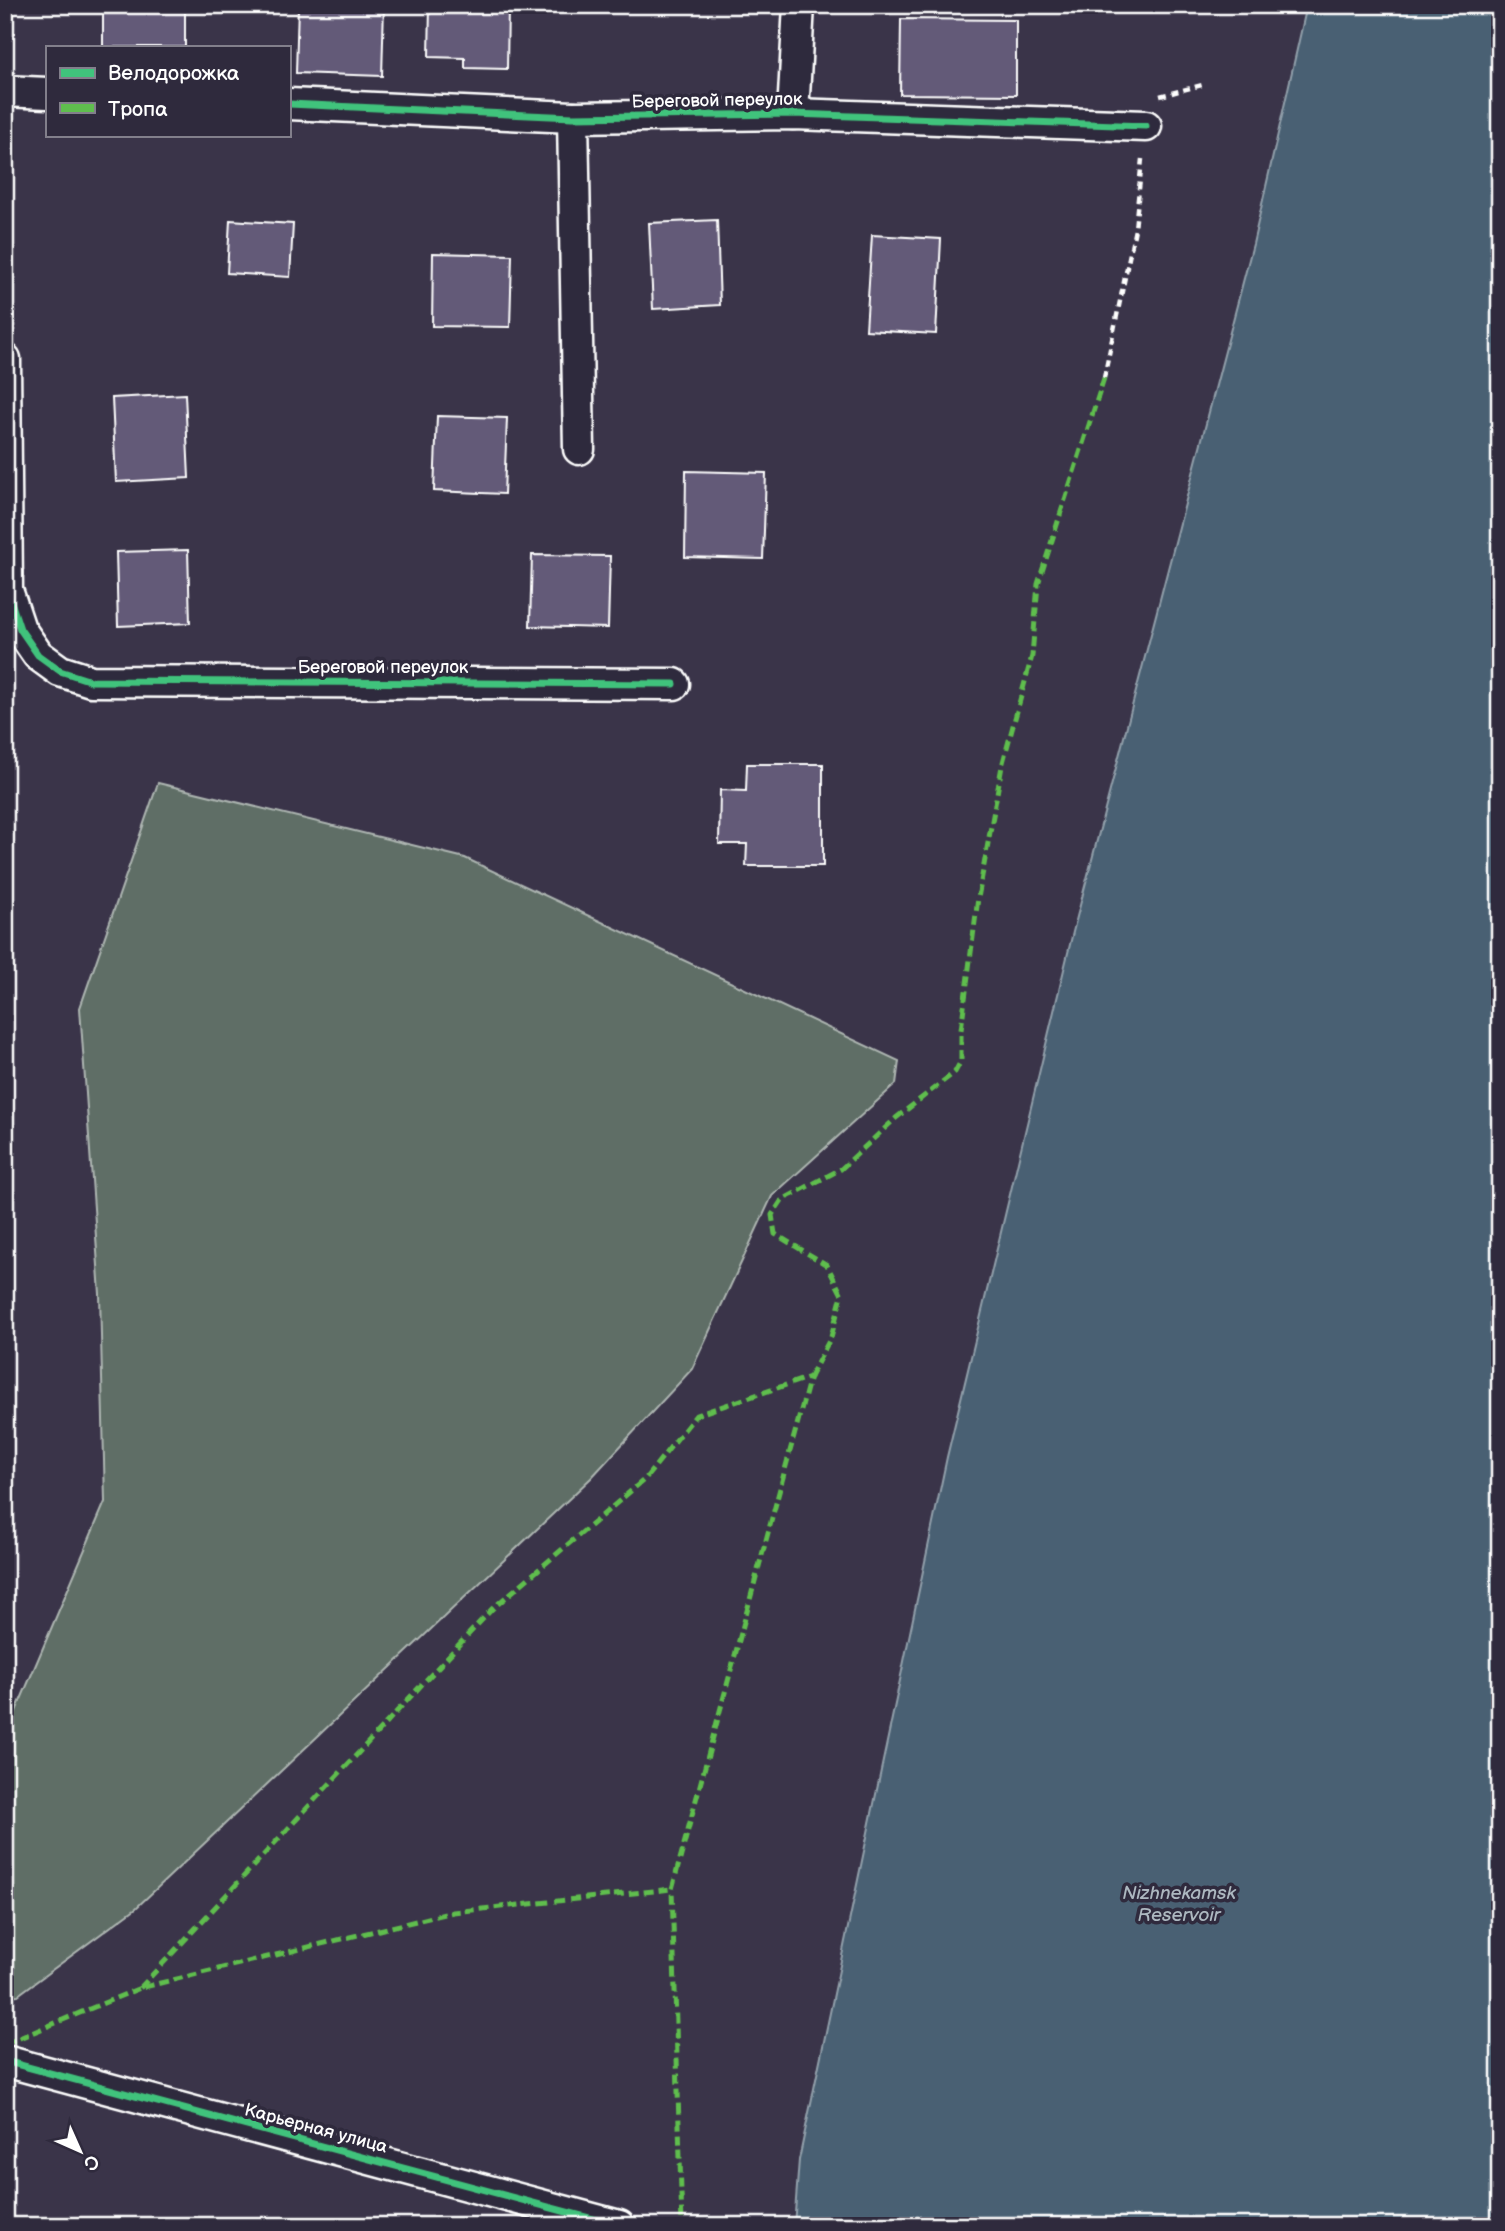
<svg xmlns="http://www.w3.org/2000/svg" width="1505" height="2231" font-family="'Balsamiq Sans',sans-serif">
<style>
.green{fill:#5e6e66;stroke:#aeb6b2;stroke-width:2}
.water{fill:#496173;stroke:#92a0ab;stroke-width:2}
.building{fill:#645a78;stroke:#fff;stroke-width:2}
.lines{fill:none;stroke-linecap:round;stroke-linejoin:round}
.street-casing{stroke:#fff;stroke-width:35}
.path{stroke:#fff;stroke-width:4.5;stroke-dasharray:7 5;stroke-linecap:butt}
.street{stroke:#2f2a3d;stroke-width:30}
.quiet{stroke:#5fbe4e;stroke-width:5;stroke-dasharray:10 5;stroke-linecap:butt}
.cycleway-casing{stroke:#2f2a3d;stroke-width:11}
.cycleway{stroke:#40c37c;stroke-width:7}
.labels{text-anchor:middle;stroke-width:7;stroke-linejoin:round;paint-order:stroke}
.street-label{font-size:18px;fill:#fff;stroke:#2f2a3d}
.water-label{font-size:19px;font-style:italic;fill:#adb8c0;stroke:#2f2a3d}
</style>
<rect width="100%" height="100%" fill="#3a3449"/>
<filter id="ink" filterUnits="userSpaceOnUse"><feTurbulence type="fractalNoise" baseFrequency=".0143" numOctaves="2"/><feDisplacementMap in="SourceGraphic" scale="14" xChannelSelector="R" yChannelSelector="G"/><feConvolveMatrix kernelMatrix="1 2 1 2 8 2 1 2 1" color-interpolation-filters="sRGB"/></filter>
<g filter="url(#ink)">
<path class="green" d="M 158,783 L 465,858 L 899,1061 L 896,1084 L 772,1196 L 692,1369 L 591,1478 L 136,1908 L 18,1995 L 5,1996 L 5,1737 L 105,1502 L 100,1294 L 80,1008 Z"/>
<path class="water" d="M 1307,5 L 1500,5 L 1500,2226 L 794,2226 L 799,2160 L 947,1457 L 1073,932 L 1253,244 Z"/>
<g class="building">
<rect x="103" y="5" width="82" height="42"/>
<path d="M 298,5 L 384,5 L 382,76 L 296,73 Z"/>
<path d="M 430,5 L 508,5 L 507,69 L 465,68 L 465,58 L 429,57 Z"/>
<path d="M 901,19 L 1016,20 L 1016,95 L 900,94 Z"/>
<path d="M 230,220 L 293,224 L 290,277 L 227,273 Z"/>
<path d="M 717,220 L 720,305 L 653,309 L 649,223 Z"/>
<path d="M 872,235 L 941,239 L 936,334 L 866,330 Z"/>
<path d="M 433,253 L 512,255 L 510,327 L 432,326 Z"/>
<path d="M 185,394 L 189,478 L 116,482 L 112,398 Z"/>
<path d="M 437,416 L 507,418 L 504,494 L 434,491 Z"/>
<path d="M 686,471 L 766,473 L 763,559 L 685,557 Z"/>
<path d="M 188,550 L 190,623 L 118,626 L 116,552 Z"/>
<path d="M 532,555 L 610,556 L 608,628 L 530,626 Z"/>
<path d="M 747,764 L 823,764 L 823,866 L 746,866 L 747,844 L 719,844 L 720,790 L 746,791 Z"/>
</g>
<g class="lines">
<defs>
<g id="street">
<path d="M 5,91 L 47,93"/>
<path d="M 289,104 L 573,117 L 793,114 L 1146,126"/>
<path d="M 793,114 L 799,5"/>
<path d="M 573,117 L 579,449"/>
<path d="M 5,359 L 7,590 L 20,629 L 38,655 L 60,671 L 91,681 L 674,684"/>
<path d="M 5,2061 L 619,2226"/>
</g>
</defs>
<use href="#street" class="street-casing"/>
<g class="path">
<path d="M 1160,96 L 1202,85"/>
<path d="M 1104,378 L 1135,229 L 1142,159"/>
</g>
<use href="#street" class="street"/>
<g class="quiet">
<path d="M 810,1377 L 831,1337 L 842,1295 L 827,1265 L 775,1234 L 772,1215 L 782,1200 L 841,1169 L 896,1118 L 955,1072 L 961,1061 L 961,1030 L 978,898 L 1002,766 L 1032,656 L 1038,584 L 1104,378"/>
<path d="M 140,1988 L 492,1609 L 645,1479 L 696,1415 L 810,1377 L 672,1889 L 682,2226"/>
<path d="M 5,2044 L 140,1988 L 453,1912 L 672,1889"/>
</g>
<defs>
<g id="cycleway">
<path d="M 289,104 L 573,117 L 793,114 L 1146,126"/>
<path d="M 5,359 L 7,590 L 20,629 L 38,655 L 60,671 L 91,681 L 674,684"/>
<path d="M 5,2061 L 619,2226"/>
</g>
</defs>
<use href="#cycleway" class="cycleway-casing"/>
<use href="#cycleway" class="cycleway"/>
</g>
</g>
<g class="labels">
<g class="street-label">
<text transform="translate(717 100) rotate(-1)" y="6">Береговой переулок</text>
<text x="383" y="673">Береговой переулок</text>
<text transform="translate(316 2128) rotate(15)" y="6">Карьерная улица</text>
</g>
<g class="water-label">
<text x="1179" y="1899">Nizhnekamsk<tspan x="1179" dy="22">Reservoir</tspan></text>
</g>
</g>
<rect width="1505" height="2231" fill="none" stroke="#2f2a3d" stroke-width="28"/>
<rect x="14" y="14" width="1477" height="2203" fill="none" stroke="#fff" stroke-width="2.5" filter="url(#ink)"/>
<rect x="46" y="46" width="245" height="91" fill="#2f2a3d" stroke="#827f8b" stroke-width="2"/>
<rect x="60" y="68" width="35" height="10" fill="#40c37c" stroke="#827f8b" stroke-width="2"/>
<text x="108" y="80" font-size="21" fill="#ffffff">Велодорожка</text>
<rect x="60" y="103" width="35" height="10" fill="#5fbe4e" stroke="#827f8b" stroke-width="2"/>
<text x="108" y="116" font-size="21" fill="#ffffff">Тропа</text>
<g transform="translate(80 2151) rotate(135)" stroke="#2f2a3d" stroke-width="5" paint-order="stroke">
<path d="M0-5L12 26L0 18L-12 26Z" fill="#ffffff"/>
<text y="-10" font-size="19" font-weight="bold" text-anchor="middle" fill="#ffffff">С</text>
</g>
</svg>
